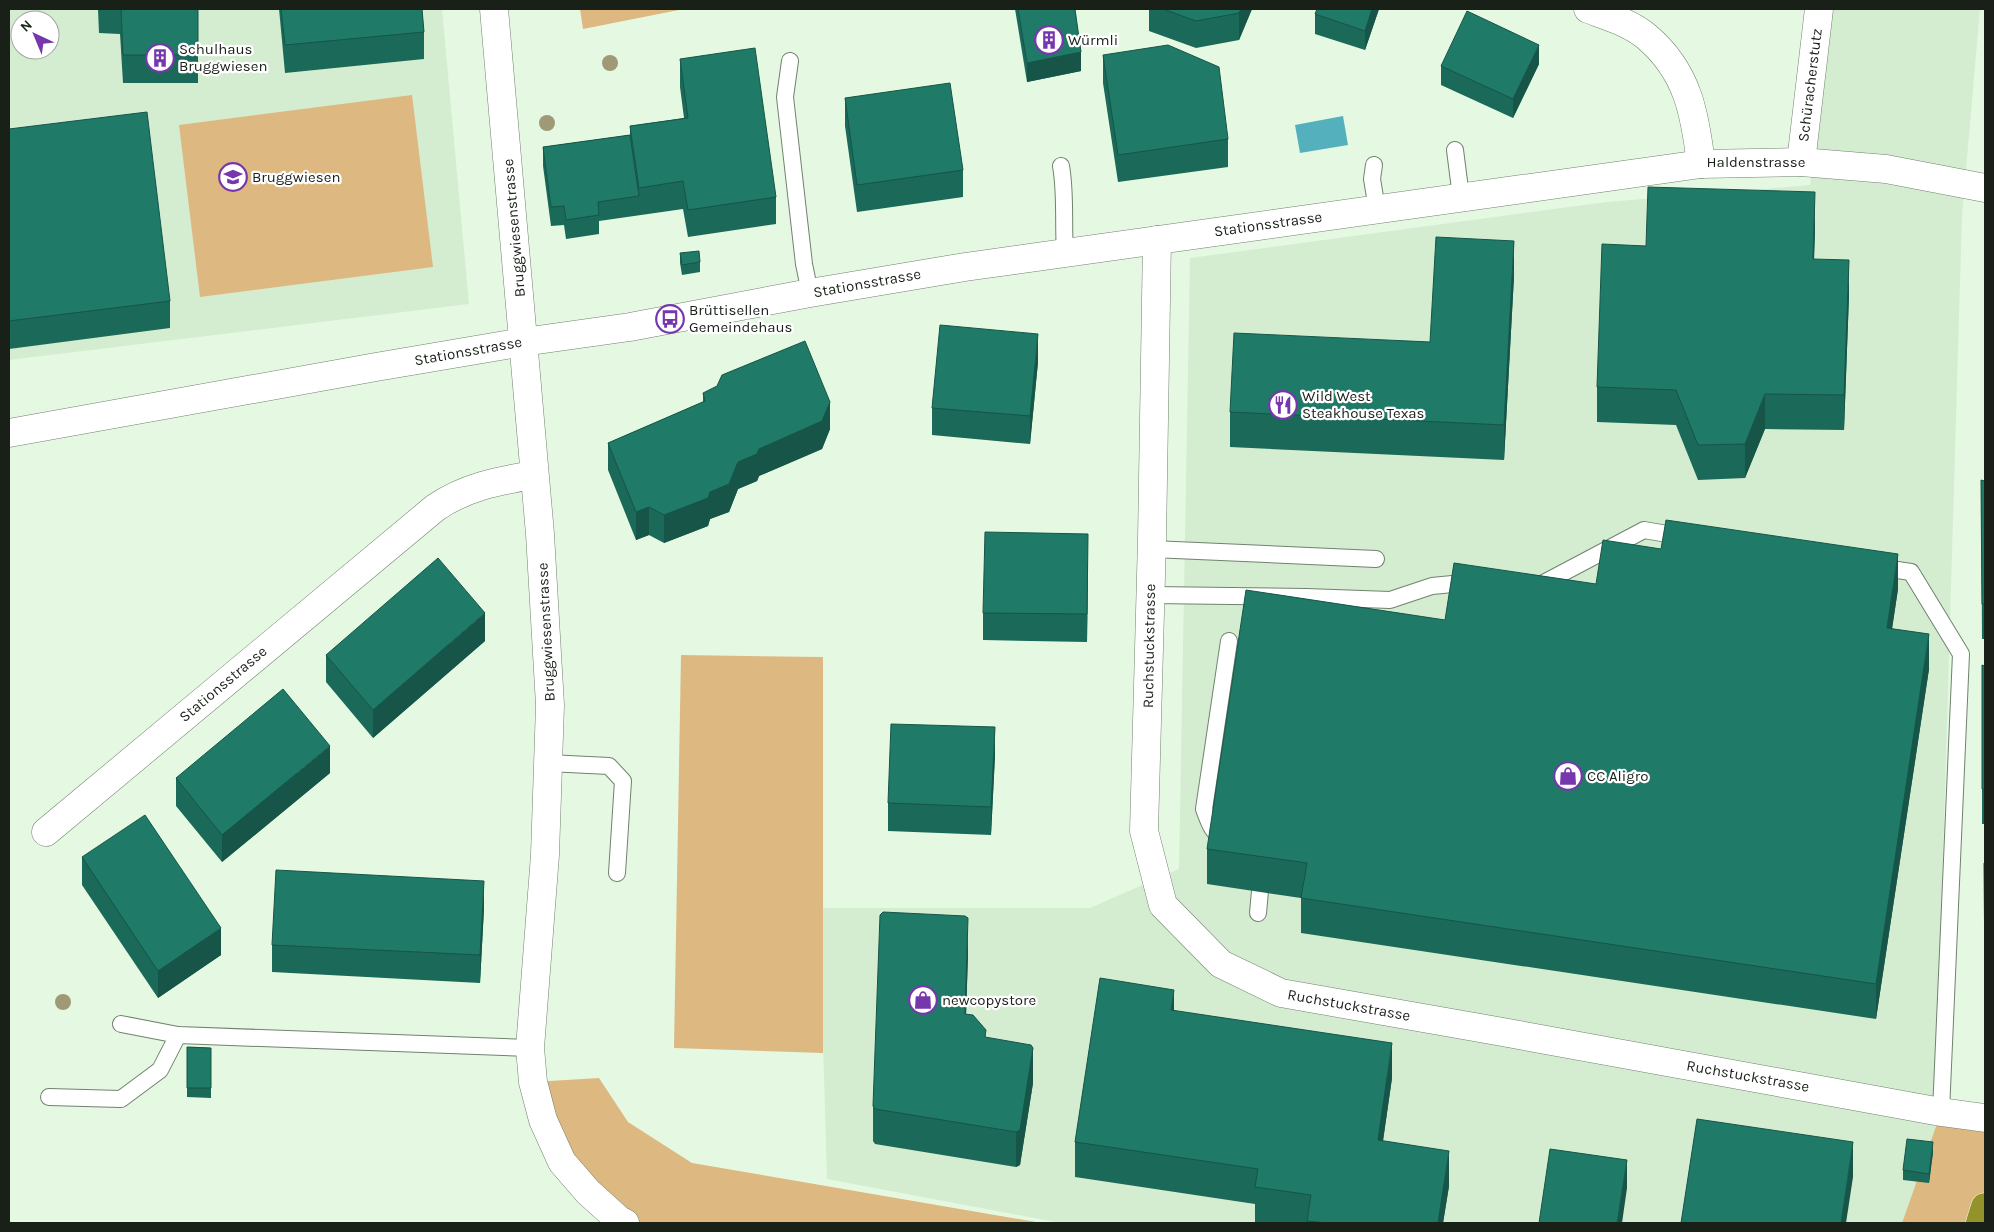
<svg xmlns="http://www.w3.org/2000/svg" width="1994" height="1232" font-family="Karla,sans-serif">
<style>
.built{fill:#d4edd1;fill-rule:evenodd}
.green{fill:#deb881}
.water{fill:#54b0bd}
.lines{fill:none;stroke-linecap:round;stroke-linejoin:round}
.service-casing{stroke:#70826e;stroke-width:18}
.minor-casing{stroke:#70826e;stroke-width:29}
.tertiary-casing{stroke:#70826e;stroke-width:29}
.motorway-casing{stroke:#fff;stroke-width:29}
.service{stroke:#fff;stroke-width:16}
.minor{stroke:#fff;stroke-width:28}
.tertiary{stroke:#fff;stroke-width:28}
.motorway{stroke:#93932c;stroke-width:28}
.tree{fill:#9f9976}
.wall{fill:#1b6959}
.shaded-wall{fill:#165548}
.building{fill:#1f7a67;stroke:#165548}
.labels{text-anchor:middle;stroke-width:4.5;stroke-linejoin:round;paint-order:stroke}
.poi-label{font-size:15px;fill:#192018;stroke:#fff;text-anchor:start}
.street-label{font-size:15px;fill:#192018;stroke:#fff}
</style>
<rect width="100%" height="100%" fill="#e5f9e2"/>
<g class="built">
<path d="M 9,9 L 442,9 L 469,304 L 9,360 ZM 20,20 L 50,20 L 50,50 L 20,50 Z"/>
<path d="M 1831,9 L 1980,9 L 1962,216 L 1935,1129 L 1902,1223 L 1061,1223 L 827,1179 L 819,908 L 1090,908 L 1179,869 L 1190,258 L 1606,202 L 1810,185 Z"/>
</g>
<g class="green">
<path d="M 580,9 L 684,9 L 583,29 Z"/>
<path d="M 412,95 L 433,267 L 200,297 L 179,125 Z"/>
<path d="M 681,655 L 823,657 L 823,1053 L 674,1048 Z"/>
<path d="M 599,1078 L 628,1122 L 692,1163 L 1042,1223 L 625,1223 L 588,1192 L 533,1082 Z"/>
<path d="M 1941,1112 L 1985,1119 L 1985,1223 L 1902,1223 Z"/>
</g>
<path class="water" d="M 1343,116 L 1348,145 L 1300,153 L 1295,125 Z"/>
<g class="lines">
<defs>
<g id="service">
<path d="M 790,61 L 785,97 L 804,264 L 810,293"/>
<path d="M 1455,150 L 1461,197"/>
<path d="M 1374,165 L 1372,179 L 1377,209"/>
<path d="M 1061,166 C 1066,194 1063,224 1065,253"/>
<path d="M 1152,549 L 1376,559"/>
<path d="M 1877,567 L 1911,572 L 1961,654 L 1941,1112"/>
<path d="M 1534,586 L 1538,586 L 1644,530 L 1685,537"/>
<path d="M 1151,595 L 1306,597"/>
<path d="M 1302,621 L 1306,597 L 1390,600 L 1432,586 L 1473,582"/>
<path d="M 548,763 L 609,766 L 623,781 L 617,873"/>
<path d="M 1227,841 C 1213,835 1209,823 1204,809 L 1229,641"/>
<path d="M 1258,871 L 1260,891 L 1258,913"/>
<path d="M 121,1024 L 178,1035 L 530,1048"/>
<path d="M 49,1097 L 121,1099 L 160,1070 L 178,1035"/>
</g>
<g id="minor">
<path d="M 494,9 L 540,534 L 550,705 L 545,855 L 530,1048 L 533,1082 L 543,1120 L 562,1162 L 588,1192 L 619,1220 L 625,1223"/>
<path d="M 1588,9 C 1607,16 1631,23 1647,37 C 1688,72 1695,114 1701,164"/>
<path d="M 1801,162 L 1819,9"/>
<path d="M 1157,240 L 1152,539 L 1144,831 L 1163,905 L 1221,964 L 1281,993 L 1497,1031 L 1941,1112 L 1985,1118"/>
<path d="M 46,832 L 435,508 C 465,487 498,481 533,475"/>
</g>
<path id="tertiary" d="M 9,433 L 376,367 L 523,342 L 630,327 L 810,293 L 965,267 L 1701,164 L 1801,162 L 1886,169 L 1985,188"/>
<path id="motorway" d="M 1980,1223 L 1985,1207"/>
</defs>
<use href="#service" class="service-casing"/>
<use href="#minor" class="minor-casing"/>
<use href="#tertiary" class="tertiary-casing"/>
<use href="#motorway" class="motorway-casing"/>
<use href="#service" class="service"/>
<use href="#minor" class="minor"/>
<use href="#tertiary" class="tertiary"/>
<use href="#motorway" class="motorway"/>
</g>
<g class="tree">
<circle cx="610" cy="63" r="8"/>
<circle cx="547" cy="123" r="8"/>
<circle cx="63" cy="1002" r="8"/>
</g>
<g class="wall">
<path d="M 98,9 L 198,9 L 198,83 L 123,83 L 120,34 L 99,33 Z"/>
<path d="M 279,9 L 422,9 L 424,32 L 424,59 L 285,73 Z"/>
<path d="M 1015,9 L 1075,9 L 1081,71 L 1027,82 Z"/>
<path d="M 1149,9 L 1252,9 L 1239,40 L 1196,48 L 1149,31 Z"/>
<path d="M 1379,9 L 1365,50 L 1315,34 L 1315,14 Z"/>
<path d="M 1103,55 L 1228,139 L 1228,167 L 1118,182 L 1103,83 Z"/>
<path d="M 680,59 L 776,197 L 776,224 L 688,237 L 683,209 L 599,221 L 599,234 L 566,239 L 564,225 L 551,226 L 543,166 L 543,147 L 630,135 L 630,126 L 684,118 L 680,87 Z"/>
<path d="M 1539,64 L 1513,118 L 1441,85 L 1441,66 Z"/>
<path d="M 845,98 L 963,170 L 963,197 L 857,212 L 845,126 Z"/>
<path d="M 9,129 L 170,301 L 170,328 L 9,349 Z"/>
<path d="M 1815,227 L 1814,259 L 1849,295 L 1844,430 L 1765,429 L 1745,478 L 1698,480 L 1676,425 L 1597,422 L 1597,387 Z"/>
<path d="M 680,253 L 700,262 L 700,272 L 682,275 L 680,263 Z"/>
<path d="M 1514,276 L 1504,460 L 1230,447 L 1230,412 L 1430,342 Z"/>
<path d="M 1038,362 L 1030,444 L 932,435 L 932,408 Z"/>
<path d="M 703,393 L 830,429 L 822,449 L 759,476 L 757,481 L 738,489 L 729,512 L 710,519 L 708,526 L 664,543 L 649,535 L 636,540 L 608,470 L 608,443 L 703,402 Z"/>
<path d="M 1981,480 L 1985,481 L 1985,639 L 1982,639 Z"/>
<path d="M 1088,562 L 1087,642 L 983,640 L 983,613 Z"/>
<path d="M 1596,584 L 1898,589 L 1892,628 L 1929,669 L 1876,1019 L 1301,933 L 1301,898 L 1207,884 L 1207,849 L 1445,620 Z"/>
<path d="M 485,641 L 373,738 L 326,682 L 326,655 Z"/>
<path d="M 1982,665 L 1985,666 L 1985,824 L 1982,824 Z"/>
<path d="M 995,755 L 991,835 L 888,831 L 888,803 Z"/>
<path d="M 330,773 L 222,862 L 176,806 L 176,778 Z"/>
<path d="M 82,857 L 221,955 L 158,998 L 82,885 Z"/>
<path d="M 484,908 L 480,983 L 272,972 L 272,945 Z"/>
<path d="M 968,953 L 966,1014 L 986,1037 L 1033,1083 L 1020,1165 L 1016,1167 L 875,1144 L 873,1141 L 873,1106 Z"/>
<path d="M 1174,1010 L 1392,1078 L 1383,1141 L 1449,1186 L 1443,1223 L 1265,1223 L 1255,1222 L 1255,1204 L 1075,1177 L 1075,1142 Z"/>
<path d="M 187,1047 L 211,1048 L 211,1098 L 187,1097 Z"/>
<path d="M 1933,1152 L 1929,1183 L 1903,1180 L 1903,1170 Z"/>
</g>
<g class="shaded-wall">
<path d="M 1241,9 L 1252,9 L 1239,40 L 1239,13 Z"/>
<path d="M 1372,9 L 1379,9 L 1365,50 L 1365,31 Z"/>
<path d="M 1539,45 L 1539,64 L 1513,118 L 1513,99 Z"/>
<path d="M 1081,52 L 1081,71 L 1027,82 L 1027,63 Z"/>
<path d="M 1815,192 L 1815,227 L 1813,294 L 1813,259 Z"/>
<path d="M 1514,241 L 1514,276 L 1504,460 L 1504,425 Z"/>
<path d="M 1849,260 L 1849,295 L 1844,430 L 1844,395 Z"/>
<path d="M 1038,334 L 1038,362 L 1030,444 L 1030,416 Z"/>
<path d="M 1765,394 L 1765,429 L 1745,478 L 1745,444 Z"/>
<path d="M 830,402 L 830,429 L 822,449 L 759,476 L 757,481 L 738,489 L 729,512 L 710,519 L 708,526 L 664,543 L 664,515 L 710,492 L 738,462 Z"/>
<path d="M 649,507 L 649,535 L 636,540 L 636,512 Z"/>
<path d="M 1088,534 L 1088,562 L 1087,642 L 1087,614 Z"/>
<path d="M 1898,554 L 1898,589 L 1887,663 L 1887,628 Z"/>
<path d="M 485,613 L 485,641 L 373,738 L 373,710 Z"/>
<path d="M 1929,634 L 1929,669 L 1876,1019 L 1876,984 Z"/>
<path d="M 995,727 L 995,755 L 991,835 L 991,807 Z"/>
<path d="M 330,746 L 330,773 L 222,862 L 222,835 Z"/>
<path d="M 484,881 L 484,908 L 480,983 L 480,955 Z"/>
<path d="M 968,918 L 968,953 L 965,1049 L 965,1014 Z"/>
<path d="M 221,928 L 221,955 L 158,998 L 158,971 Z"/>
<path d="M 1174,990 L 1174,1025 L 1171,1010 Z"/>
<path d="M 1392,1043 L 1392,1078 L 1378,1175 L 1378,1140 Z"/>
<path d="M 1033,1048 L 1033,1083 L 1020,1165 L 1016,1167 L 1016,1132 Z"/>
<path d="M 1853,1142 L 1853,1177 L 1846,1223 L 1841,1223 Z"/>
<path d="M 1933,1142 L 1933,1152 L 1929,1183 L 1929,1174 Z"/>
<path d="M 1449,1151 L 1449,1186 L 1443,1223 L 1438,1223 Z"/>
<path d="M 1627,1160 L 1627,1188 L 1622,1223 L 1617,1223 Z"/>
</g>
<g class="building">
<path d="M 121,9 L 198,9 L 198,55 L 123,55 Z"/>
<path d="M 281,9 L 422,9 L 424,32 L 285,45 Z"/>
<path d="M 1018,9 L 1075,9 L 1081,52 L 1027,63 Z"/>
<path d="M 1163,9 L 1241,9 L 1239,13 L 1196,21 Z"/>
<path d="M 1317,9 L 1372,9 L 1365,31 L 1315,14 Z"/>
<path d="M 1467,11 L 1539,45 L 1513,99 L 1441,66 Z"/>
<path d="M 1168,45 L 1219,67 L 1228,139 L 1118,155 L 1103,55 Z"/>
<path d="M 755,48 L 776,197 L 688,210 L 683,181 L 639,188 L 630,126 L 688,118 L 680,59 Z"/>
<path d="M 950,83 L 963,170 L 857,185 L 845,98 Z"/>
<path d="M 147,112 L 170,301 L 9,321 L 9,129 Z"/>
<path d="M 630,135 L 639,196 L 598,202 L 599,215 L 566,220 L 564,206 L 551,207 L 543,147 Z"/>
<path d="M 1648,187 L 1815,192 L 1813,259 L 1849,260 L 1844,395 L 1765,394 L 1745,444 L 1698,445 L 1676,390 L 1597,387 L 1602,244 L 1646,246 Z"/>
<path d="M 1436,237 L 1514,241 L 1504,425 L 1230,412 L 1234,333 L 1430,342 Z"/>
<path d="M 699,251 L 700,262 L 682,265 L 680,253 Z"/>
<path d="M 940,325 L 1038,334 L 1030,416 L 932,408 Z"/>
<path d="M 805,341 L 830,402 L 822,421 L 759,449 L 757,454 L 738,462 L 729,484 L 710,492 L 708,498 L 664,515 L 649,507 L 636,512 L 608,443 L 705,401 L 703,393 L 717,386 L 722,375 Z"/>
<path d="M 1981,480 L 1985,481 L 1985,604 L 1982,604 Z"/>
<path d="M 1666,520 L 1898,554 L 1887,628 L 1929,634 L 1876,984 L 1301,898 L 1307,863 L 1207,849 L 1246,590 L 1445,620 L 1454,563 L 1596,584 L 1603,540 L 1661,549 Z"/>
<path d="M 985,532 L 1088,534 L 1087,614 L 983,613 Z"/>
<path d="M 438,558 L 485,613 L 373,710 L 326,655 Z"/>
<path d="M 1982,665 L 1985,666 L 1985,789 L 1982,789 Z"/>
<path d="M 283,689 L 330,746 L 222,835 L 176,778 Z"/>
<path d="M 891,724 L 995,727 L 991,807 L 888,803 Z"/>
<path d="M 145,815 L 221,928 L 158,971 L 82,857 Z"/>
<path d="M 1984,863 L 1985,863 L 1985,986 Z"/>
<path d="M 276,870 L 484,881 L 480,955 L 272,945 Z"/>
<path d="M 883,912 L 965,916 L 968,918 L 965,1014 L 973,1015 L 986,1030 L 985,1037 L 1031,1045 L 1033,1048 L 1020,1130 L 1016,1132 L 875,1109 L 873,1106 L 880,915 Z"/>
<path d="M 1100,978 L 1174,990 L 1171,1010 L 1392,1043 L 1378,1140 L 1449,1151 L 1438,1223 L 1326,1223 L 1307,1221 L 1311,1195 L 1255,1187 L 1258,1169 L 1075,1142 Z"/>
<path d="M 187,1047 L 211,1048 L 211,1088 L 187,1088 Z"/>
<path d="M 1697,1119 L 1853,1142 L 1841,1223 L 1681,1223 Z"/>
<path d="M 1907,1139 L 1933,1142 L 1929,1174 L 1903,1170 Z"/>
<path d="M 1550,1149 L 1627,1160 L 1617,1223 L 1539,1223 Z"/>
</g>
<defs>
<symbol id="building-ring" viewBox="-11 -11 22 22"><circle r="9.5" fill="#fff" stroke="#7737ac" stroke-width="1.5"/><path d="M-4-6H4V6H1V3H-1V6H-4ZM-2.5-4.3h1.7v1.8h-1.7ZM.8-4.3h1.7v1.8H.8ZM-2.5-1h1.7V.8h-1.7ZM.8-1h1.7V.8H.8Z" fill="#7737ac"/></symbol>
<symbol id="school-ring" viewBox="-11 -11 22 22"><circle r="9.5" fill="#fff" stroke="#7737ac" stroke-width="1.5"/><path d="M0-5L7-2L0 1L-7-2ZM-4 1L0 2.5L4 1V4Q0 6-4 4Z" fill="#7737ac"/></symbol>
<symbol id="bus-ring" viewBox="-11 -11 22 22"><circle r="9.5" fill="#fff" stroke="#7737ac" stroke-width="1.5"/><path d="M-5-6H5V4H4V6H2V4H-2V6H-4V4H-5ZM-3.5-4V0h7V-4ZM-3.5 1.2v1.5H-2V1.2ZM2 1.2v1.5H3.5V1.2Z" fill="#7737ac"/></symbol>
<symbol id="restaurant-ring" viewBox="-11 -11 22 22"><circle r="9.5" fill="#fff" stroke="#7737ac" stroke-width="1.5"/><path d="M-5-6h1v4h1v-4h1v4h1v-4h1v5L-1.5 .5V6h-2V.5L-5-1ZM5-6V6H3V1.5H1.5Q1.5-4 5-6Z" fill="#7737ac"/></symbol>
<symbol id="shop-ring" viewBox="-11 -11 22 22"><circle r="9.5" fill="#fff" stroke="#7737ac" stroke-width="1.5"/><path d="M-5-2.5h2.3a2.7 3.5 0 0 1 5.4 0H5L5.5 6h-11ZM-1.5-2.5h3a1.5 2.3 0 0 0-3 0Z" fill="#7737ac"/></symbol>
</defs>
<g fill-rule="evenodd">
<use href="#building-ring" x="1033" y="24" width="32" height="32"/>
<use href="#building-ring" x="144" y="42" width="32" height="32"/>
<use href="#school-ring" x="217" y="161" width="32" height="32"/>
<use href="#bus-ring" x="654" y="303" width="32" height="32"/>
<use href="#restaurant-ring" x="1267" y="389" width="32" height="32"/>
<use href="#shop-ring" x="1552" y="760" width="32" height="32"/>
<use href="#shop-ring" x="907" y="984" width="32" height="32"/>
</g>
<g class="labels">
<g class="poi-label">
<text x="1068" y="45">Würmli</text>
<text x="179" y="54">Schulhaus<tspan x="179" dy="17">Bruggwiesen</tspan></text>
<text x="252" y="182">Bruggwiesen</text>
<text x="689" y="315">Brüttisellen<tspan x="689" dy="17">Gemeindehaus</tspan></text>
<text x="1302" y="401">Wild West<tspan x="1302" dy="17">Steakhouse Texas</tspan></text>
<text x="1587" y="781">CC Aligro</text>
<text x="942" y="1005">newcopystore</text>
</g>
<g class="street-label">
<text transform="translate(1810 85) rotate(-83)" y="5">Schüracherstutz</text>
<text x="1756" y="167">Haldenstrasse</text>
<text transform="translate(1268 224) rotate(-8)" y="5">Stationsstrasse</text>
<text transform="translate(514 228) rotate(-95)" y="5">Bruggwiesenstrasse</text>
<text transform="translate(867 283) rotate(-10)" y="5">Stationsstrasse</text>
<text transform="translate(468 351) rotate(-10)" y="5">Stationsstrasse</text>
<text transform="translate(546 632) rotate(-93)" y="5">Bruggwiesenstrasse</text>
<text transform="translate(1149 646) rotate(-89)" y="5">Ruchstuckstrasse</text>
<text transform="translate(223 684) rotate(-40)" y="5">Stationsstrasse</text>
<text transform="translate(1349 1005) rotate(10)" y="5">Ruchstuckstrasse</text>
<text transform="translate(1748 1076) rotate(10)" y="5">Ruchstuckstrasse</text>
</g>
</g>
<rect width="1994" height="1232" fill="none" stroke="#192018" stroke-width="20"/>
<g transform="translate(35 35) rotate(316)"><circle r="24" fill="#ffffff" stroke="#a3a6a3"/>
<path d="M0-4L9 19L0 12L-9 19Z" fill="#7737ac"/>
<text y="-8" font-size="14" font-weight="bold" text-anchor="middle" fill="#192018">N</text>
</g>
</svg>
